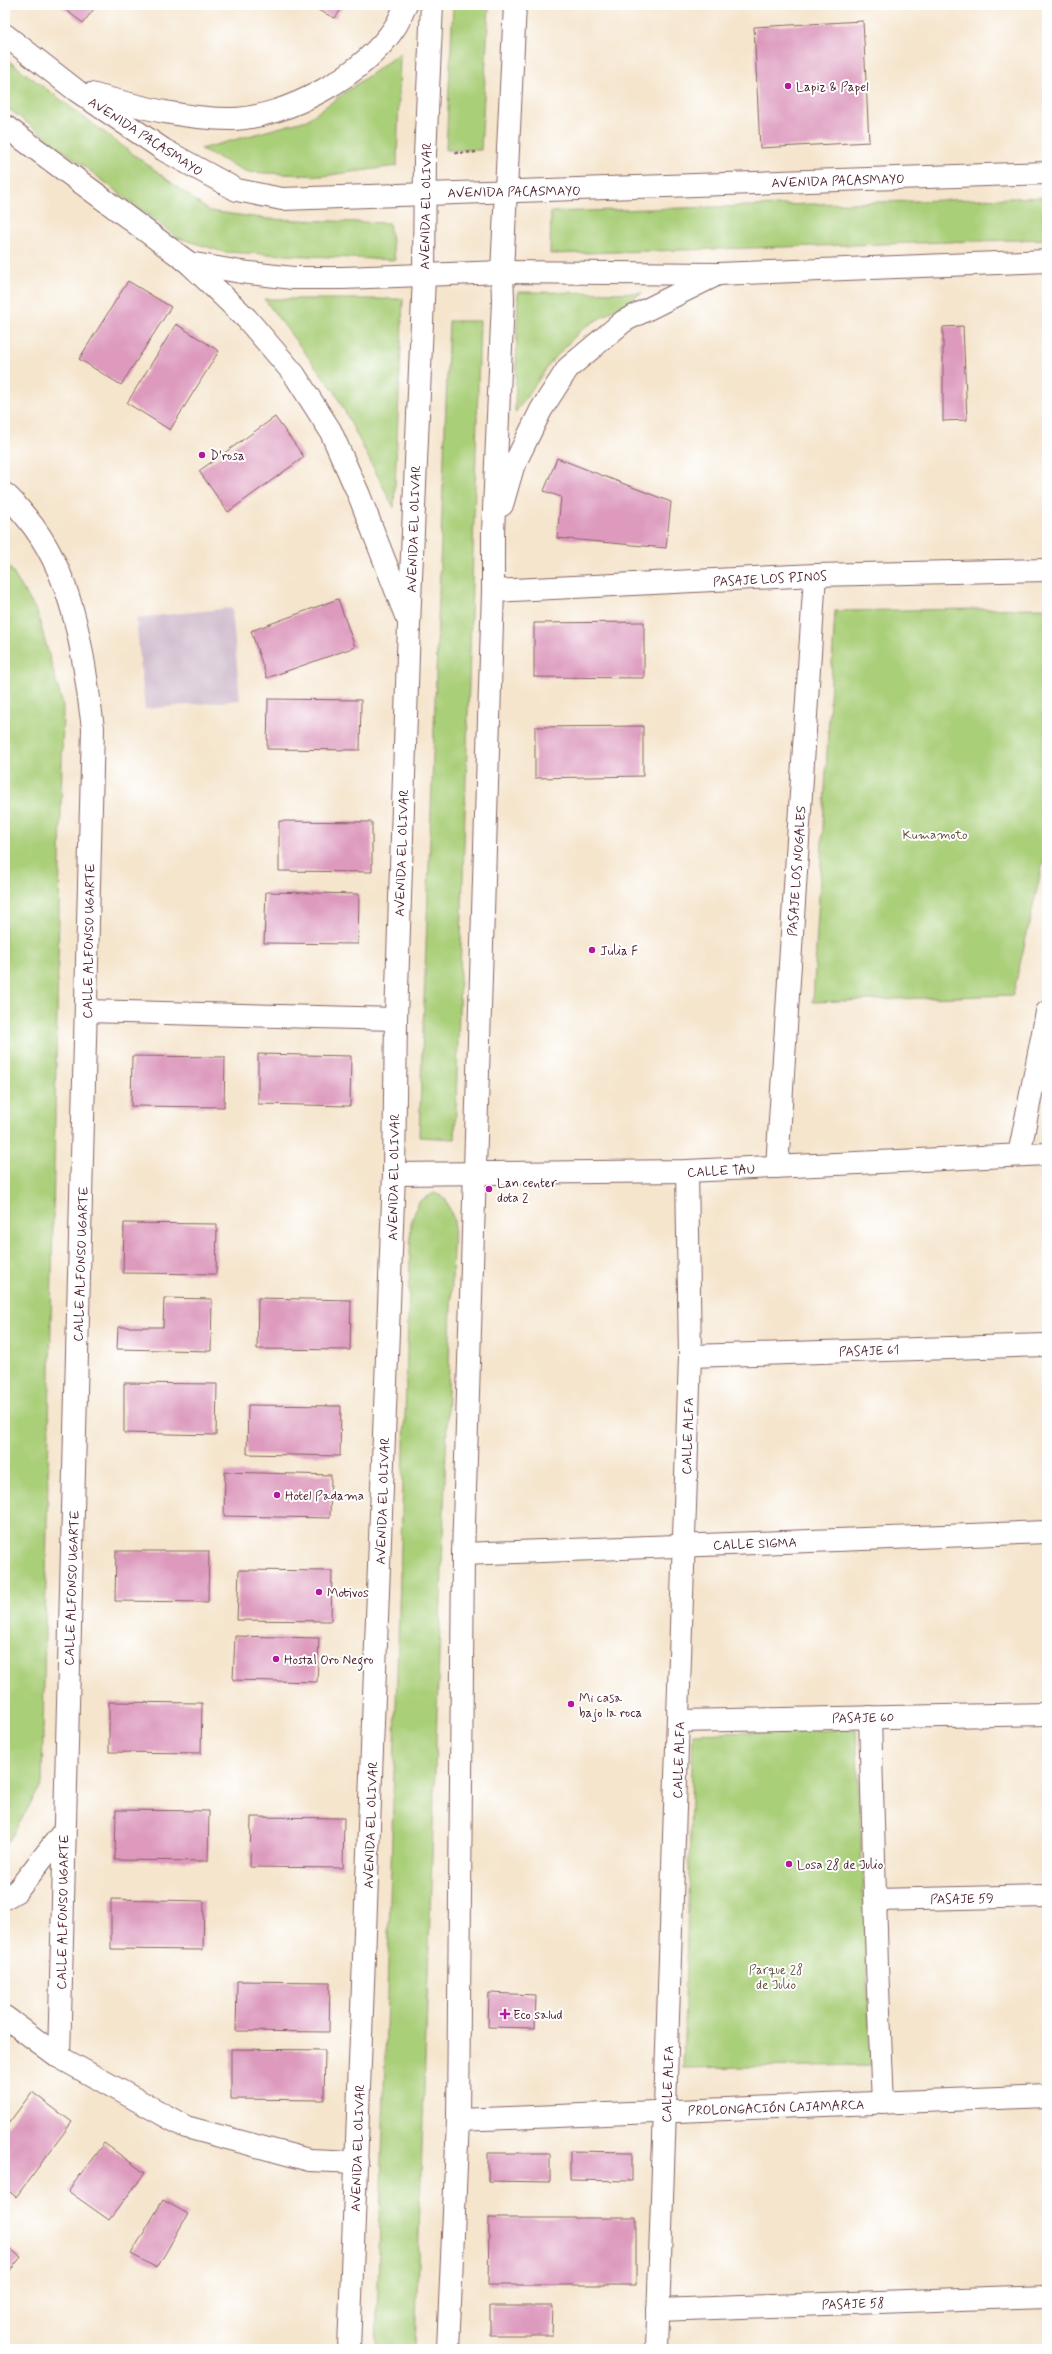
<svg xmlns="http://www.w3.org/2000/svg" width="1052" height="2354" font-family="Mynerve,sans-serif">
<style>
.industrial{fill:#d0bdce}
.green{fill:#aacf79;stroke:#7a7752}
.building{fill:#dd9abd}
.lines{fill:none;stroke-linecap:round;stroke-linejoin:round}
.minor-casing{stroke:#866464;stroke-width:24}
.secondary-casing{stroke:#866464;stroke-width:24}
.path{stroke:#866464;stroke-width:2.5;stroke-dasharray:3 3;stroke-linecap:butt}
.minor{stroke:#fff;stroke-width:22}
.secondary{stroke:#fff;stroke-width:22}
.poi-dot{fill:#b5179e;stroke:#fff;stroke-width:1.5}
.labels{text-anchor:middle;stroke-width:4;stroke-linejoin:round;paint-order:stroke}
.poi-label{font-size:13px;fill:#4a1f2b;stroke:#fff;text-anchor:start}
.street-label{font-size:13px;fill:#4a1f2b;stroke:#fff}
.park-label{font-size:13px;fill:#675442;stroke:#fff}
</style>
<rect width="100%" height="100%" fill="#fff"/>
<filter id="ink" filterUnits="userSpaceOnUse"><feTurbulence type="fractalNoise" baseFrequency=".025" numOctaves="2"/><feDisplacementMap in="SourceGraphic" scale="8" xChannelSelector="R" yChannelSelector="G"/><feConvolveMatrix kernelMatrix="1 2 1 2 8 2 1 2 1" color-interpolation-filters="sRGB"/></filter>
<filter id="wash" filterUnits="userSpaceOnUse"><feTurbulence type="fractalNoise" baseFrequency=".012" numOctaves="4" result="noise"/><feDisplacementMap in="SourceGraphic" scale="16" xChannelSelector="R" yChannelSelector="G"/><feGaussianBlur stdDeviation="0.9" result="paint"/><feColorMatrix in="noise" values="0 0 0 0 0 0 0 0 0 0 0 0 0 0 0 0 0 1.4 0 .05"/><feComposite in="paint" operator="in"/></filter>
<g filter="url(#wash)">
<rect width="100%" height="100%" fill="#f5e5cd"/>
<path class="industrial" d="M 232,608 L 240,700 L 145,709 L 136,618 Z"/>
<g class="green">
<path d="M 453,5 L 489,5 L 481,150 L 446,150 Z"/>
<path d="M 400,53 L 397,166 L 322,176 L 247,172 L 201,149 L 307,120 Z"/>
<path d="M 5,58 L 209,211 L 268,219 L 389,223 L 395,260 L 224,252 L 178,238 L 5,106 Z"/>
<path d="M 1047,197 L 1047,239 L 550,254 L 551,212 Z"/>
<path d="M 518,292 L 642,293 L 582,329 L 551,362 L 515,413 Z"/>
<path d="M 264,299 L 403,299 L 394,508 L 335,392 Z"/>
<path d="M 449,321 L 480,321 L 455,1139 L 419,1137 Z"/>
<path d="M 5,560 L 37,612 L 63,706 L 42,1784 L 9,1841 L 5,1844 Z"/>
<path d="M 1047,608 L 1047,845 L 1013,995 L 813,1002 L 835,611 Z"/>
<path d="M 434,1193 L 445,1198 L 454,1220 L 415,2349 L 376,2349 L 411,1224 L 418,1202 Z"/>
<path d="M 856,1729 L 871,2065 L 683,2068 L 693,1734 Z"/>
</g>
<g id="blocks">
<g class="building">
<path d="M 59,5 L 97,5 L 83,23 Z"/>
<path d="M 307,5 L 344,5 L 335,18 Z"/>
<path d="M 863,21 L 869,142 L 760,148 L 754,27 Z"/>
<path d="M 128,281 L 171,307 L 121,385 L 79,359 Z"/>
<path d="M 176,324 L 219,351 L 170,430 L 127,403 Z"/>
<path d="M 963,326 L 967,420 L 943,421 L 943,327 Z"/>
<path d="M 275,417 L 304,457 L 228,512 L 199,471 Z"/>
<path d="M 557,458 L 671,502 L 666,548 L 557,538 L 561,497 L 544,491 Z"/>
<path d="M 338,599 L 355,647 L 267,678 L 251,631 Z"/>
<path d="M 644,622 L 644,678 L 534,677 L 534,623 Z"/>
<path d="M 268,699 L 361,700 L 360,750 L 267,749 Z"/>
<path d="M 643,726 L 643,776 L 535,778 L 535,727 Z"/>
<path d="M 279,821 L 372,822 L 372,872 L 279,871 Z"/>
<path d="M 266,892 L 359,894 L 358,944 L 264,943 Z"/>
<path d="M 258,1054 L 351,1056 L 350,1106 L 258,1104 Z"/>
<path d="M 132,1056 L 225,1057 L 224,1107 L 131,1106 Z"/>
<path d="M 124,1223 L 217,1224 L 216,1274 L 123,1273 Z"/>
<path d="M 164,1298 L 212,1299 L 211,1351 L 117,1349 L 118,1327 L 163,1327 Z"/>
<path d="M 258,1298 L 351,1300 L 350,1350 L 257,1349 Z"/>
<path d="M 124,1383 L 217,1384 L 216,1435 L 124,1433 Z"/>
<path d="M 248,1405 L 341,1406 L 340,1456 L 247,1454 Z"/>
<path d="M 225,1472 L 331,1475 L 330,1518 L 224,1516 Z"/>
<path d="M 116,1551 L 209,1551 L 208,1602 L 115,1601 Z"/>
<path d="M 239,1570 L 332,1571 L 331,1621 L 237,1620 Z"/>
<path d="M 235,1636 L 319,1638 L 317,1682 L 233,1680 Z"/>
<path d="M 109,1702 L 202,1703 L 201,1753 L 109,1752 Z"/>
<path d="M 116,1810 L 209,1811 L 208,1861 L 115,1860 Z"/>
<path d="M 251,1817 L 344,1818 L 343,1868 L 250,1867 Z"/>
<path d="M 111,1899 L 204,1901 L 203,1950 L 111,1949 Z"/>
<path d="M 237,1981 L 330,1982 L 329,2032 L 236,2031 Z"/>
<path d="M 489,1993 L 536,1995 L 535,2028 L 488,2027 Z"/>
<path d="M 231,2049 L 325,2050 L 324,2100 L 231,2099 Z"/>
<path d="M 32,2092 L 72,2122 L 16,2197 L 5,2188 L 5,2128 Z"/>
<path d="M 104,2143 L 145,2173 L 109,2220 L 68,2191 Z"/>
<path d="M 570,2151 L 632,2152 L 632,2181 L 570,2180 Z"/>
<path d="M 488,2153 L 550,2153 L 550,2182 L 488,2181 Z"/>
<path d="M 163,2200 L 188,2214 L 157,2268 L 131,2254 Z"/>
<path d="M 489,2218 L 636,2218 L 636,2285 L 488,2285 Z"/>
<path d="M 5,2245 L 21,2257 L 5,2277 Z"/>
<path d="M 490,2306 L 553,2306 L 552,2335 L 490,2335 Z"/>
</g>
</g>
</g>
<g filter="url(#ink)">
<use href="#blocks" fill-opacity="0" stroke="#866464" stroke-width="1"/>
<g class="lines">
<defs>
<g id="minor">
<path d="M 5,494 C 13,500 19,509 26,517 C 75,576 83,654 93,728 L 59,2057"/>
<path d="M 493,591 L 815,575 L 1047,570"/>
<path d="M 86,1011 L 396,1019"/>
<path d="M 1019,1155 L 1047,1012"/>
<path d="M 777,1167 L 815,575"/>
<path d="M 394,1174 L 687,1171 L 1047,1154"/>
<path d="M 690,1356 L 1047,1345"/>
<path d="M 463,1554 L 1047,1532"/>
<path d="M 870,1717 L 877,1966 L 883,2103"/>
<path d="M 679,1721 L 1047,1714"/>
<path d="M 5,1898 L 17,1891 L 64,1831"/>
<path d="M 877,1900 L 1047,1896"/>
<path d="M 5,2017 L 59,2057 L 186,2127 L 309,2160 L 357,2162"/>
<path d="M 458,2120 L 1047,2096"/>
<path d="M 658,2310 L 1047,2296"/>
<path d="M 657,2349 L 690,1356 L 687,1171"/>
</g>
<g id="secondary">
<path d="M 5,35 L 77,91 L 164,150 L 237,190 L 282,199 L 1047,173"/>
<path d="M 91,94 C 137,106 183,119 231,119 C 287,118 365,74 395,27 C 400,20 402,12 406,5"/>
<path d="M 5,126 L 189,263 L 241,272 L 293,278 L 343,278 L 502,272 L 718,274 L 1047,261"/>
<path d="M 189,263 L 247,319 L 294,374 L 330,430 L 359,495 L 406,616"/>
<path d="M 502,505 L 513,467 L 541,410 L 568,368 L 624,321 L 716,275"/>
<path d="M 349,2349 L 394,1174 L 396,1019 L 409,624 L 424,276 L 425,155 L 432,5"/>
<path d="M 448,2349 L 458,2120 L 463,1554 L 493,591 L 493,533 L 503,300 L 502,272 L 515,5"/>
</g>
</defs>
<use href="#minor" class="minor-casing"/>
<use href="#secondary" class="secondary-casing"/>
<path class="path" d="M 455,153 L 476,152"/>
<use href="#minor" class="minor"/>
<use href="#secondary" class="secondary"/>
</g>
</g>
<g class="poi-dot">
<circle cx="788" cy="86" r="4"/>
<circle cx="202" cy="455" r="4"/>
<circle cx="592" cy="950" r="4"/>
<circle cx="489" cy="1189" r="4"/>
<circle cx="277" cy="1495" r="4"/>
<circle cx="319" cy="1592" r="4"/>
<circle cx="276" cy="1659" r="4"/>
<circle cx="571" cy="1704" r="4"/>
<circle cx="789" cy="1864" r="4"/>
<path d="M503 2008h4v4h4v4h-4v4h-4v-4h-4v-4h4z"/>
</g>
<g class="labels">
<g class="poi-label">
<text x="796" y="91">Lapiz &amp; Papel</text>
<text x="210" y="460">D'rosa</text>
<text x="600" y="955">Julia F</text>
<text x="497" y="1187">Lan center<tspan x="497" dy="15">dota 2</tspan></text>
<text x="285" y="1500">Hotel Padama</text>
<text x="327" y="1597">Motivos</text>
<text x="284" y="1664">Hostal Oro Negro</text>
<text x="579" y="1702">Mi casa<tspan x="579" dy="15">bajo la roca</tspan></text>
<text x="797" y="1869">Losa 28 de Julio</text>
<text x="513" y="2019">Eco salud</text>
</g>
<g class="street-label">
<text transform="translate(146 136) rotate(33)" y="5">AVENIDA PACASMAYO</text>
<text transform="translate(838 180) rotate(-2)" y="5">AVENIDA PACASMAYO</text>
<text transform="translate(514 191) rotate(-1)" y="5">AVENIDA PACASMAYO</text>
<text transform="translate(425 206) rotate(-89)" y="5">AVENIDA EL OLIVAR</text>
<text transform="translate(413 529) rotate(-88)" y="5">AVENIDA EL OLIVAR</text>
<text transform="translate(770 578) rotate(-3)" y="5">PASAJE LOS PINOS</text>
<text transform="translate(401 853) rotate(-88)" y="5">AVENIDA EL OLIVAR</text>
<text transform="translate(796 871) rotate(-86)" y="5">PASAJE LOS NOGALES</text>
<text transform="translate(88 941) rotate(-89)" y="5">CALLE ALFONSO UGARTE</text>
<text transform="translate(721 1170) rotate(-3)" y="5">CALLE TAU</text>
<text transform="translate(393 1177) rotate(-89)" y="5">AVENIDA EL OLIVAR</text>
<text transform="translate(80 1264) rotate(-88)" y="5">CALLE ALFONSO UGARTE</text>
<text transform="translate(869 1350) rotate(-2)" y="5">PASAJE 61</text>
<text transform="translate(687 1436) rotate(-88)" y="5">CALLE ALFA</text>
<text transform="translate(382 1501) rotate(-88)" y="5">AVENIDA EL OLIVAR</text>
<text transform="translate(755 1543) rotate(-2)" y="5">CALLE SIGMA</text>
<text transform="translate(71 1588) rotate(-88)" y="5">CALLE ALFONSO UGARTE</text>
<text transform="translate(863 1717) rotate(-1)" y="5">PASAJE 60</text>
<text transform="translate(678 1760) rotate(-88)" y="5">CALLE ALFA</text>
<text transform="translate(370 1825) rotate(-88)" y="5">AVENIDA EL OLIVAR</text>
<text transform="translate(962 1898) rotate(-1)" y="5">PASAJE 59</text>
<text transform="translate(62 1912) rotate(-89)" y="5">CALLE ALFONSO UGARTE</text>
<text transform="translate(667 2084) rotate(-88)" y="5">CALLE ALFA</text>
<text transform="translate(776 2107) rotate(-2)" y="5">PROLONGACIÓN CAJAMARCA</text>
<text transform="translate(357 2148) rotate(-88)" y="5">AVENIDA EL OLIVAR</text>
<text transform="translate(853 2303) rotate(-2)" y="5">PASAJE 58</text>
</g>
<g class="park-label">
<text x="935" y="839">Kumamoto</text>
<text x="776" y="1974">Parque 28<tspan x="776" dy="15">de Julio</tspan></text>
</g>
</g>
<rect width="1052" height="2354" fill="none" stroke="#fff" stroke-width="20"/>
</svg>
